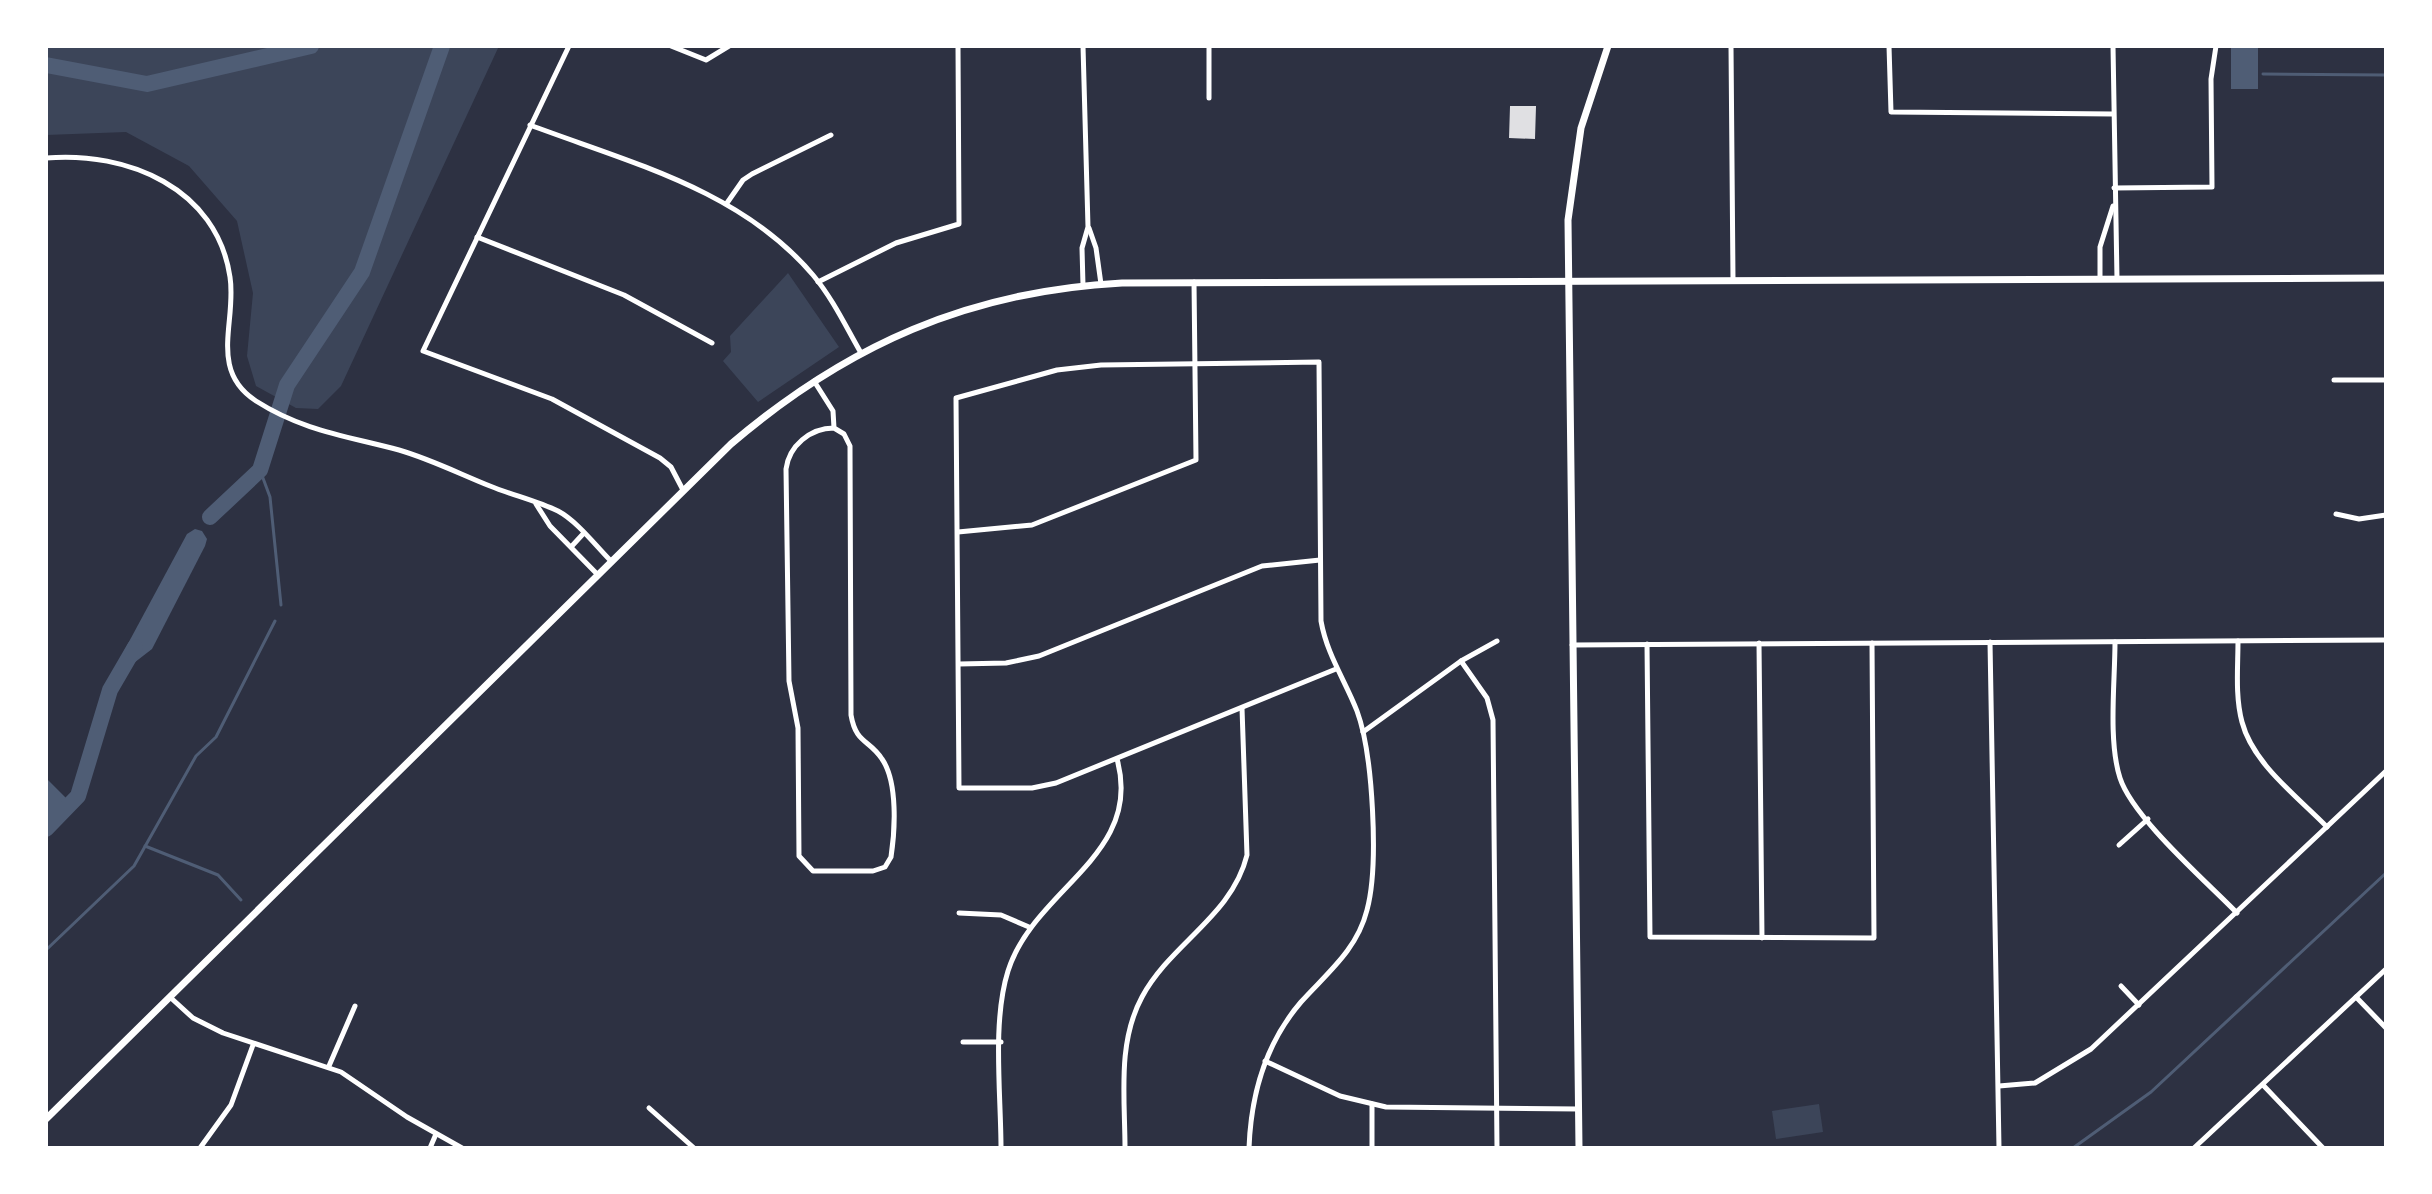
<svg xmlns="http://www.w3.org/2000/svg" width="2432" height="1194" font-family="'Titillium Web',sans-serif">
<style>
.green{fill:#3c4559}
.water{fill:#4f5d75}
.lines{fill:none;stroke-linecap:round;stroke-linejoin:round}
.stream{stroke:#4f5d75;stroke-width:3}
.river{stroke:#4f5d75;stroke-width:16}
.building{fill:#e0e0e3}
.minor{stroke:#fff;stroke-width:5}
.secondary{stroke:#fff;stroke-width:7}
</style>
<rect width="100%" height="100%" fill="#2d3142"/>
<g class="green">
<path d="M 46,46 L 499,46 L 341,386 L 318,409 L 296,408 L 256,386 L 247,356 L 253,293 L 237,221 L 189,166 L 126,132 L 46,135 Z"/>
<path d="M 788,273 L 839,347 L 758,402 L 723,361 L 731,352 L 730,336 Z"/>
<path d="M 1819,1104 L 1823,1132 L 1776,1139 L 1772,1111 Z"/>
</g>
<g class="water">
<rect x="2231" y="46" width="27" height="43"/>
<path d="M 195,529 L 202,531 L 207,539 L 205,546 L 152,649 L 130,666 L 122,662 L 124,651 L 187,534 Z"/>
<path d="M 46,778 L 68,800 L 46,823 Z"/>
</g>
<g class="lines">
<g class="stream">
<path d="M 2263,74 L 2386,75"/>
<path d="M 260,470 L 270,497 L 281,605"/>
<path d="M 145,846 L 218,875 L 241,900"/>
<path d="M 46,950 L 134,866 L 196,756 L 216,737 L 275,621"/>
<path d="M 2073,1148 L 2151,1092 L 2386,873"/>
</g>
<g class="river">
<path d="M 46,65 L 147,84 L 311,46"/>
<path d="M 210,517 L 260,470 L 287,385 L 362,272 L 442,46"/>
<path d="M 46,829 L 78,796 L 110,690 L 135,647"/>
</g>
</g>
<path class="building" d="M 1510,106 L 1536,106 L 1535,139 L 1509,138 Z"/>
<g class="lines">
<g class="minor">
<path d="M 569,46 L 423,351 L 552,399 L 660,458 L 671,467 L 683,490"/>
<path d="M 671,46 L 706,60 L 729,46"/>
<path d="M 1083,46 L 1088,227 L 1082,248 L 1083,285"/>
<path d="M 1731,46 L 1733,280"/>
<path d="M 1889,46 L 1891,112 L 2113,114"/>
<path d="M 2113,46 L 2117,279"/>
<path d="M 1209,98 L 1209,46"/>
<path d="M 530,125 C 631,163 741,190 813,275 C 833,299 846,327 861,353"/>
<path d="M 46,158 C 127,151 217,188 230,277 C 237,321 208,370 256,401 C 303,431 347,436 399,450 C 430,459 460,474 490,486 C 512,495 537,501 558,511 C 577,521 596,546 611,561"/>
<path d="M 2114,188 L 2212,187 L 2211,79 L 2216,46"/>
<path d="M 727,203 L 743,180 L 752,174 L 831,135"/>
<path d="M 1089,228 L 1096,248 L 1101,284"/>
<path d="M 477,237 L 624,295 L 712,343"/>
<path d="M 2100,279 L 2100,247 L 2113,206"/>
<path d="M 818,282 L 896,243 L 959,224 L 958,46"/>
<path d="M 2334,380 L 2386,380"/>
<path d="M 814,381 L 833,411 L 834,428 C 810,428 789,446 786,469 L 789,681 L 798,728 L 799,856 L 813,871 L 873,871 L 885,867 L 891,857 C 895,831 898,782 882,759 C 869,739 856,744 851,715 L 850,446 L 844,434 L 834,428"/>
<path d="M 536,504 L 550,526 L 598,575"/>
<path d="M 2336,514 L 2359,519 L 2386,515"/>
<path d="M 958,532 L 1032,525 L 1196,460 L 1194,282"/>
<path d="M 571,547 L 583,534"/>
<path d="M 2238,641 C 2238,667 2235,696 2242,722 C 2253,764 2298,797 2327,827"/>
<path d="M 1990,642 L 1999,1148"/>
<path d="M 2115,642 C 2115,682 2108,741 2120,778 C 2133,818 2206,881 2237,913"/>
<path d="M 1759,643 L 1762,938"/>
<path d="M 1647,644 L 1650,937 L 1874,938 L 1872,643"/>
<path d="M 1572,645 L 2386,640"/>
<path d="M 1461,661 L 1487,698 L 1493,720 L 1497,1148"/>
<path d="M 959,664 L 1006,663 L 1039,656 L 1262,566 L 1320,560"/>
<path d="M 1363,732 L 1461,661 L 1497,641"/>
<path d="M 2119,845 L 2148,819"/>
<path d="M 959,913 L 1001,915 L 1029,927"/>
<path d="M 2121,986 L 2139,1005"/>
<path d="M 2356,997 L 2386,1028"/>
<path d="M 171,998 L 193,1018 L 223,1033 L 341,1072 L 407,1117 L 462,1148"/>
<path d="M 963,1042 L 1001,1042"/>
<path d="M 1265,1061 L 1340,1096 L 1386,1107 L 1578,1109"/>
<path d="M 329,1066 L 355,1006"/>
<path d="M 2263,1085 L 2323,1148"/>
<path d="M 1999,1086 L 2035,1083 L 2091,1049 L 2386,771"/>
<path d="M 1372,1104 L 1372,1148"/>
<path d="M 649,1108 L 694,1148"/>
<path d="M 200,1148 L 231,1105 L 253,1045"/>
<path d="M 430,1148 L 436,1134"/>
<path d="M 1001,1148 C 1001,1094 992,1022 1008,971 C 1034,888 1144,856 1117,759"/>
<path d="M 1125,1148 C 1125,1098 1117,1043 1142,997 C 1171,943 1232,916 1247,855 L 1242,708"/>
<path d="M 1249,1148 C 1251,1094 1265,1044 1301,1002 C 1327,973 1357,950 1367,910 C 1379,866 1373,754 1357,711 C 1345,680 1327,655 1321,621 L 1319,362 L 1101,365 L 1057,370 L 956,398 L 959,788 L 1032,788 L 1056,783 L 1336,669"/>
<path d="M 2194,1148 L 2386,969"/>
</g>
<g class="secondary">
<path d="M 46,1119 L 731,444 C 847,345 969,291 1122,283 L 2386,278"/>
<path d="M 1579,1148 L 1568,220 L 1581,128 L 1608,46"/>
</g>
</g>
<rect width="2432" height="1194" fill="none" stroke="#ffffff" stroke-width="96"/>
</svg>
